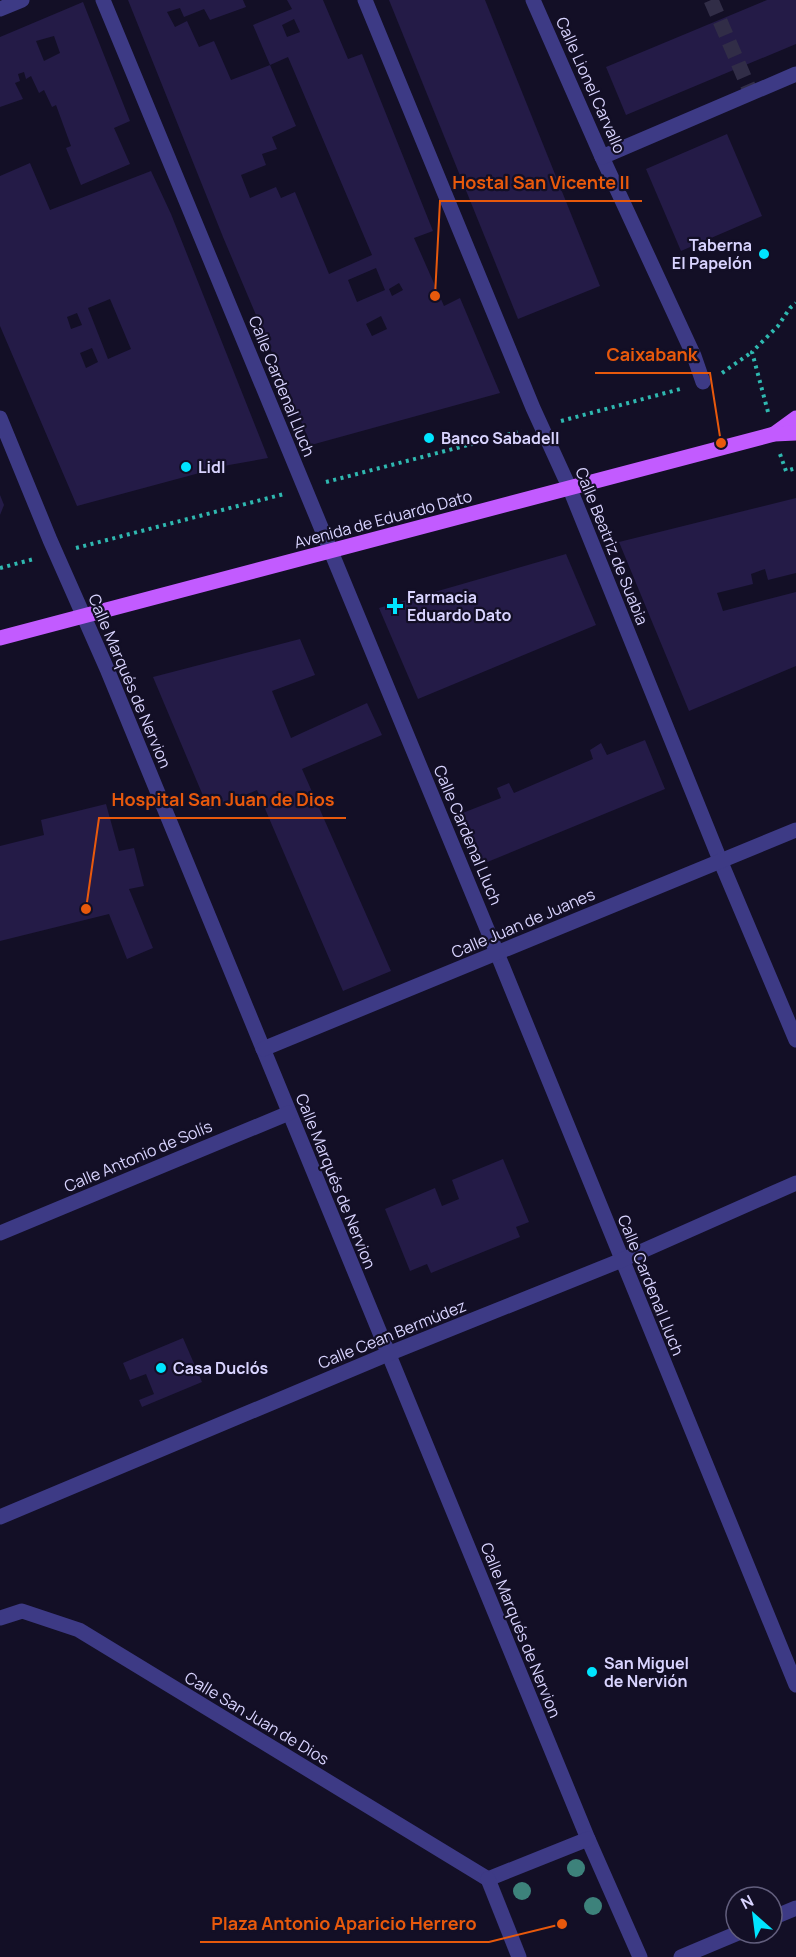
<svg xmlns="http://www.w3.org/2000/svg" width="796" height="1957" font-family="Manrope,sans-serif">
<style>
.building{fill:#241b47;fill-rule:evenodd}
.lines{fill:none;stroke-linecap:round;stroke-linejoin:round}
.minor-tunnel{stroke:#312d47;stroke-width:15;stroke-dasharray:15 8;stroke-linecap:butt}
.path{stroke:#2fb8b0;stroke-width:4;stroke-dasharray:3 4.5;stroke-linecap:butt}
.minor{stroke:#3d3a85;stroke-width:15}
.major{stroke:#c25bff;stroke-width:15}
.tree{fill:#3d827b}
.poi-dot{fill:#00e5ff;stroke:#130f26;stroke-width:2}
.labels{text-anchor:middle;stroke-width:4.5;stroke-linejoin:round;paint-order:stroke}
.street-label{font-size:16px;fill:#d9d4ff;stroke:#130f26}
.poi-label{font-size:16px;font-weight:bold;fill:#d9d4ff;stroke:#130f26;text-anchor:start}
.leader{fill:none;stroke:#e8590c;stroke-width:2}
.callout-dot{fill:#e8590c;stroke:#130f26;stroke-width:2}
.callout-label{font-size:18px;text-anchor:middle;font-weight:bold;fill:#e8590c;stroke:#130f26;stroke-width:4.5;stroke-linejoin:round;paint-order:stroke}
</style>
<rect width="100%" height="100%" fill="#130f26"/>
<g class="building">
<path d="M 128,0 L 243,0 L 246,7 L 210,20 L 204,9 L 184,17 L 180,8 L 167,12 L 175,27 L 187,21 L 199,47 L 214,41 L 231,80 L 270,65 L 253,25 L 292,9 L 287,0 L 323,0 L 348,59 L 362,54 L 433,231 L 414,238 L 444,306 L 460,298 L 500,393 L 311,445 L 223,237 ZM 294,19 L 300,32 L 287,37 L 282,25 ZM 288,57 L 372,255 L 329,274 L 295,192 L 281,198 L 276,187 L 250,198 L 241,175 L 266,165 L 262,154 L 277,149 L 272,137 L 296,126 L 270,65 ZM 376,268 L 385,290 L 357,302 L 348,280 ZM 399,283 L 403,290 L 392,296 L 389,289 ZM 381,316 L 387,329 L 372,336 L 366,324 Z"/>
<path d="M 389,0 L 485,0 L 600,286 L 518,319 Z"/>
<path d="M 767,0 L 796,0 L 796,44 L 626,115 L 606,67 Z"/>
<path d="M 83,2 L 130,121 L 114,128 L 130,164 L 81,185 L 66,148 L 71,146 L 56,105 L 52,107 L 44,90 L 39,93 L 31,76 L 26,79 L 24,72 L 18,74 L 20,81 L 15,83 L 23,99 L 0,107 L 0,37 ZM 54,36 L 60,53 L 44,61 L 36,41 Z"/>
<path d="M 727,134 L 762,216 L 681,251 L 646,169 Z"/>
<path d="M 30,163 L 50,210 L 151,171 L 171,214 L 268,458 L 229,465 L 77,506 L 0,326 L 0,176 ZM 110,299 L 131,349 L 108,359 L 88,308 ZM 77,313 L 82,325 L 71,329 L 67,317 ZM 92,348 L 98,362 L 86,368 L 80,353 Z"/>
<path d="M 0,495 L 4,505 L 0,515 Z"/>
<path d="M 796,498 L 796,573 L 768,580 L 765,569 L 751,574 L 753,584 L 717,593 L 723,611 L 796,592 L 796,666 L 689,711 L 619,542 Z"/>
<path d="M 566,554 L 596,625 L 418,699 L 379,608 Z"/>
<path d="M 300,639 L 315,675 L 272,691 L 291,738 L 367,703 L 382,735 L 302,769 L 391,971 L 343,991 L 257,790 L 209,810 L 153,677 Z"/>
<path d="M 645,740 L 665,789 L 480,865 L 460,814 L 501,798 L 497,788 L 509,783 L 514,793 L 593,759 L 590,750 L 601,743 L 607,755 Z"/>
<path d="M 106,804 L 119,851 L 134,848 L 144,886 L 129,889 L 153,948 L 127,959 L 109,914 L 0,941 L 0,846 L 44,835 L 41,820 Z"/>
<path d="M 503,1159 L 529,1222 L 516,1227 L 520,1237 L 431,1273 L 427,1264 L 410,1271 L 385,1209 L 435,1188 L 442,1206 L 459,1199 L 452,1180 Z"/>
<path d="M 183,1338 L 202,1382 L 142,1407 L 139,1400 L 154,1394 L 146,1374 L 130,1380 L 123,1363 Z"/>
</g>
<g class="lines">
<path class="minor-tunnel" d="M 711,0 L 751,93"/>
<g class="path">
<path d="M 722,373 L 752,352"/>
<path d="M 768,412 L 752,352 L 778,326 L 790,308 L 796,303"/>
<path d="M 561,421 L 684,388"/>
<path d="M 780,454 L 786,471 L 796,468"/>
<path d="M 326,482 L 522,431"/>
<path d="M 76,548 L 284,494"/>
<path d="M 0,568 L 34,559"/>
</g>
<g class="minor">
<path d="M 103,0 L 497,953 L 796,1685"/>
<path d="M 365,0 L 533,408 L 570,489 L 720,860 L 796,1040"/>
<path d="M 533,0 L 602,157 L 694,356 L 703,382"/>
<path d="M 0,9 L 22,0"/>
<path d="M 602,157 L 796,74"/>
<path d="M 0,418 L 50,540 L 107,669 L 588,1839 L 640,1957"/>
<path d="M 263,1049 L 796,830"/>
<path d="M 0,1233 L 289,1113"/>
<path d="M 0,1517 L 388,1354 L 622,1260 L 796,1183"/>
<path d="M 0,1618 L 22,1611 L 79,1630 L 488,1879"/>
<path d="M 488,1879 L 588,1839"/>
<path d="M 488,1879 L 519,1957"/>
<path d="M 772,1918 L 796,1908"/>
<path d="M 681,1957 L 738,1933"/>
</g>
<g class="major">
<path d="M 774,434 L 796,418"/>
<path d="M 0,638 L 774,434 L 796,433"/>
</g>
</g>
<g class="tree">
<circle cx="576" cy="1868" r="9"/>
<circle cx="522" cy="1891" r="9"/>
<circle cx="593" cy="1906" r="9"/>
</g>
<g class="poi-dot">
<circle cx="764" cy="254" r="6"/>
<circle cx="429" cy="438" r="6"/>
<circle cx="186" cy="467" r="6"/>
<path d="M392 597h6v6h6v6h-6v6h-6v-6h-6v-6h6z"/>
<circle cx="161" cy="1368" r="6"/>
<circle cx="592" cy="1672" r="6"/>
</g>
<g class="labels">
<g class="street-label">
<text transform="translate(591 85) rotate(66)" y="6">Calle Lionel Carvallo</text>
<text transform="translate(282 386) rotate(68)" y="6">Calle Cardenal Lluch</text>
<text transform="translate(383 519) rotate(-15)" y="6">Avenida de Eduardo Dato</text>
<text transform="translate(612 546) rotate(68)" y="6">Calle Beatriz de Suabia</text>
<text transform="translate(130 681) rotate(67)" y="6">Calle Marqués de Nervion</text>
<text transform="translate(468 835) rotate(67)" y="6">Calle Cardenal Lluch</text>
<text transform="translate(523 923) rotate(-23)" y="6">Calle Juan de Juanes</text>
<text transform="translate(138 1156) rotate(-23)" y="6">Calle Antonio de Solís</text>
<text transform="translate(336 1181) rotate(68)" y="6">Calle Marqués de Nervion</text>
<text transform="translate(651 1285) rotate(68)" y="6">Calle Cardenal Lluch</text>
<text transform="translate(392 1334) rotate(-22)" y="6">Calle Cean Bermúdez</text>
<text transform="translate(521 1630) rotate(68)" y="6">Calle Marqués de Nervion</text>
<text transform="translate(257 1718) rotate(31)" y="6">Calle San Juan de Dios</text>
</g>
<g class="poi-label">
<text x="752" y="251" text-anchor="end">Taberna<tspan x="752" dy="18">El Papelón</tspan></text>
<text x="441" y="444">Banco Sabadell</text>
<text x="198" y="473">Lidl</text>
<text x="407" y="603">Farmacia<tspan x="407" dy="18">Eduardo Dato</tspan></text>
<text x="173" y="1374">Casa Duclós</text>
<text x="604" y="1669">San Miguel<tspan x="604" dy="18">de Nervión</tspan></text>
</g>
</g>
<path class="leader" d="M435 296L440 201H642M721 443L710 373H595M86 909L99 818H346M562 1924L489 1942H200"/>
<g class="callout-dot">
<circle cx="435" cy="296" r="6"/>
<circle cx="721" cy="443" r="6"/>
<circle cx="86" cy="909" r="6"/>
<circle cx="562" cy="1924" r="6"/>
</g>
<g class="callout-label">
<text x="541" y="189">Hostal San Vicente II</text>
<text x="652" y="361">Caixabank</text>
<text x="223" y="806">Hospital San Juan de Dios</text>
<text x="344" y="1930">Plaza Antonio Aparicio Herrero</text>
</g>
<g transform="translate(754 1915) rotate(332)"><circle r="28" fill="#130f26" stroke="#625e7d" stroke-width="1.5"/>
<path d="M0-4.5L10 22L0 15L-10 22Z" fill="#00e5ff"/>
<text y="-9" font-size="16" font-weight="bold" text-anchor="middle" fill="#d9d4ff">N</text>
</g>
</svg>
